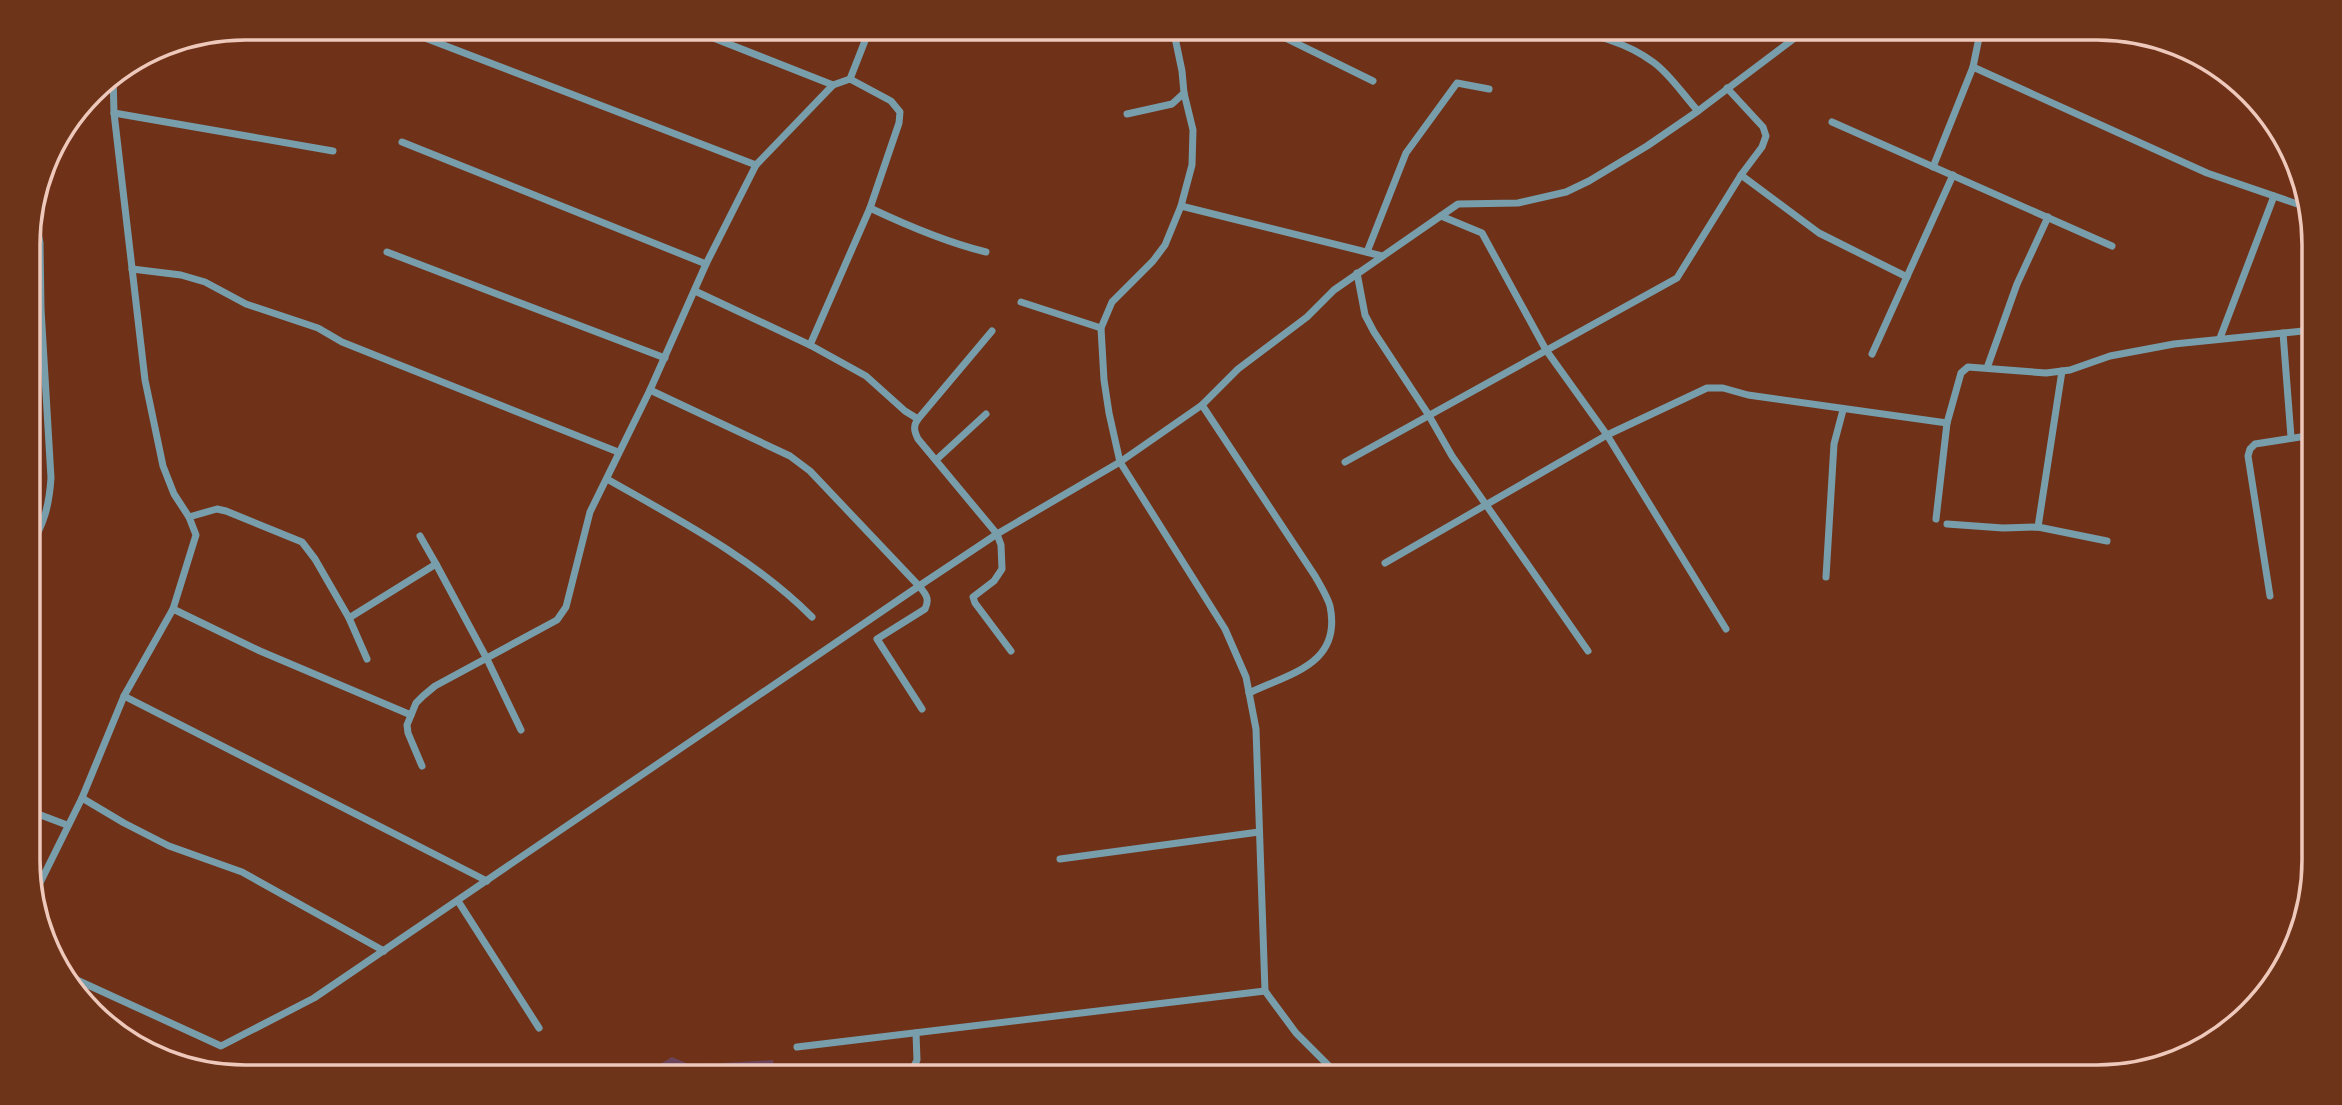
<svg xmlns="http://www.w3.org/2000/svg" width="2342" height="1105" font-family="Lato,sans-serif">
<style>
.green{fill:#6b445c}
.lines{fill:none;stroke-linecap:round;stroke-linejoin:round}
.minor{stroke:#789eac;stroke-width:7}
.rim{fill:none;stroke:#eec8ba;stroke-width:3.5}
</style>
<rect width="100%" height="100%" fill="#6f3218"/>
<path class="green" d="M 672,1057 L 691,1065 L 773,1060 L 775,1077 L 639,1077 Z"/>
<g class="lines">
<g class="minor">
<path d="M 281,28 L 314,34 L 371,28"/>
<path d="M 399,28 L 756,165"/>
<path d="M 688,28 L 833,85"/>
<path d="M 1173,28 L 1182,71 L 1184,93 L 1193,130 L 1192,165 L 1181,206 L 1165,245 L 1153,261 L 1112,302 L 1101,328 L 1104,380 L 1109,413 L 1120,462 L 1225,629 L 1246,677 L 1256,729 L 1265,991 L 1296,1033 L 1340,1077"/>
<path d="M 1265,28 L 1373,81"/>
<path d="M 1560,28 C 1593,34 1626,42 1653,62 C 1670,74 1684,96 1698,111"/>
<path d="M 1973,67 L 2207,173 L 2309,208"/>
<path d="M 114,113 L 333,151"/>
<path d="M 1127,114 L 1172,104 L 1184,93"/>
<path d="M 1832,122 L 2112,246"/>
<path d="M 402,142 L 706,264"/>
<path d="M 1933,167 L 1973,67 L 1981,28"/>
<path d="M 1741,175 L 1819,233 L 1907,277"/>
<path d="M 1181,206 L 1382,256"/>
<path d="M 870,208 C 908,226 945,242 986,252"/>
<path d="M 1441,216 L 1482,233 L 1546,350 L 1607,435 L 1726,629"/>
<path d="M 387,252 L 665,358"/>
<path d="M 1367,252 L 1406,153 L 1457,83 L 1489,89"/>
<path d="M 132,269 L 181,275 L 205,282 L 246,304 L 318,328 L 342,342 L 618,452"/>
<path d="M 1357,273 L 1365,315 L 1374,332 L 1428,414 L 1452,456 L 1588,651"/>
<path d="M 695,291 L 810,345 L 870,208 L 899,123 L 900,112 L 891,101 L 850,79"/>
<path d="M 1021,302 L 1101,328"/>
<path d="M 2283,333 L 2291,437"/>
<path d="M 2220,338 L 2274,196"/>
<path d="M 810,345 L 866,376 L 905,411 L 918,419 L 992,331"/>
<path d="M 1872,354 L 1953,175"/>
<path d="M 1987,368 L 2017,284 L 2048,217"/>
<path d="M 650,390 L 790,456 L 810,471 L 919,586 C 926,594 930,599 925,609 L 877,639 L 922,709"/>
<path d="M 1202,405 L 1315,576 C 1320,585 1327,596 1330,606 C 1342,664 1291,673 1249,693"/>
<path d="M 918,419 C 913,426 914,431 918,439 L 997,534 L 1001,545 L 1002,569 L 994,581 L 973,597 L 975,603 L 1011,651"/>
<path d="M 936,460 L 986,414"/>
<path d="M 1345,462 L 1677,278 L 1741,175 L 1762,147 L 1766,136 L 1763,127 L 1727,88"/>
<path d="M 607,479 C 679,520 753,558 812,617"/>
<path d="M 189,517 L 217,509 L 226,511 L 302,542 L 315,559 L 349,618 L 367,659"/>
<path d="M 1936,519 L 1947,423"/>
<path d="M 1947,524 L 2003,528 L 2038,527 L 2107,541"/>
<path d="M 2038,527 L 2062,371"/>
<path d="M 420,536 L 436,564"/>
<path d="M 29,549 C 44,524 49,507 51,478 L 41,309 L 40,243 L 34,211"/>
<path d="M 1385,563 L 1607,435 L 1707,388 L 1723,388 L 1748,395 L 1947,423 L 1961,373 L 1968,367 L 2046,373 L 2070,370 L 2110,356 L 2174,344 L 2313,330"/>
<path d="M 1826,577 L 1834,444 L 1843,410"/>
<path d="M 2270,596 L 2248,456 L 2250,449 L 2255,444 L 2313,435"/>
<path d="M 173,609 L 260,651 L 411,715"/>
<path d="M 349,618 L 436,564 L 487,659 L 521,730"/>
<path d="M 124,696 L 487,881"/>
<path d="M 422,766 L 408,733 L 407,725 L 416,703 L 423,696 L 435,686 L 557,620 L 566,607 L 590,512 L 650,390 L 706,264 L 756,165 L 833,85 L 850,79 L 870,28"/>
<path d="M 82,798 L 124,823 L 169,846 L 242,872 L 384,951"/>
<path d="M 30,811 L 67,825"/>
<path d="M 1060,859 L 1259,832"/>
<path d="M 33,897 L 82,798 L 124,696 L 173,609 L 196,535 L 189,517 L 174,494 L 163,466 L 145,380 L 114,113 L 113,75"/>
<path d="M 458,901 L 539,1028"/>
<path d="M 66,975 L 221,1046 L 314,998 L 919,586 L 997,534 L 1120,462 L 1202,405 L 1238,369 L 1307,317 L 1334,290 L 1458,204 L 1518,203 L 1566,192 L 1589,181 L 1647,146 L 1698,111 L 1808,28"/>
<path d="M 797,1047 L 1265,991"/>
<path d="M 909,1077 L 917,1060 L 916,1033"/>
</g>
</g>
<path d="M0 0H2342V1105H0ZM245 40H2097A205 205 0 0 1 2302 245V860A205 205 0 0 1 2097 1065H245A205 205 0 0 1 40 860V245A205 205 0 0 1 245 40Z" fill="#6e3419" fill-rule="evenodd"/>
<path class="rim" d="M245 40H2097A205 205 0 0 1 2302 245V860A205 205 0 0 1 2097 1065H245A205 205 0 0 1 40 860V245A205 205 0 0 1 245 40Z"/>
</svg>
